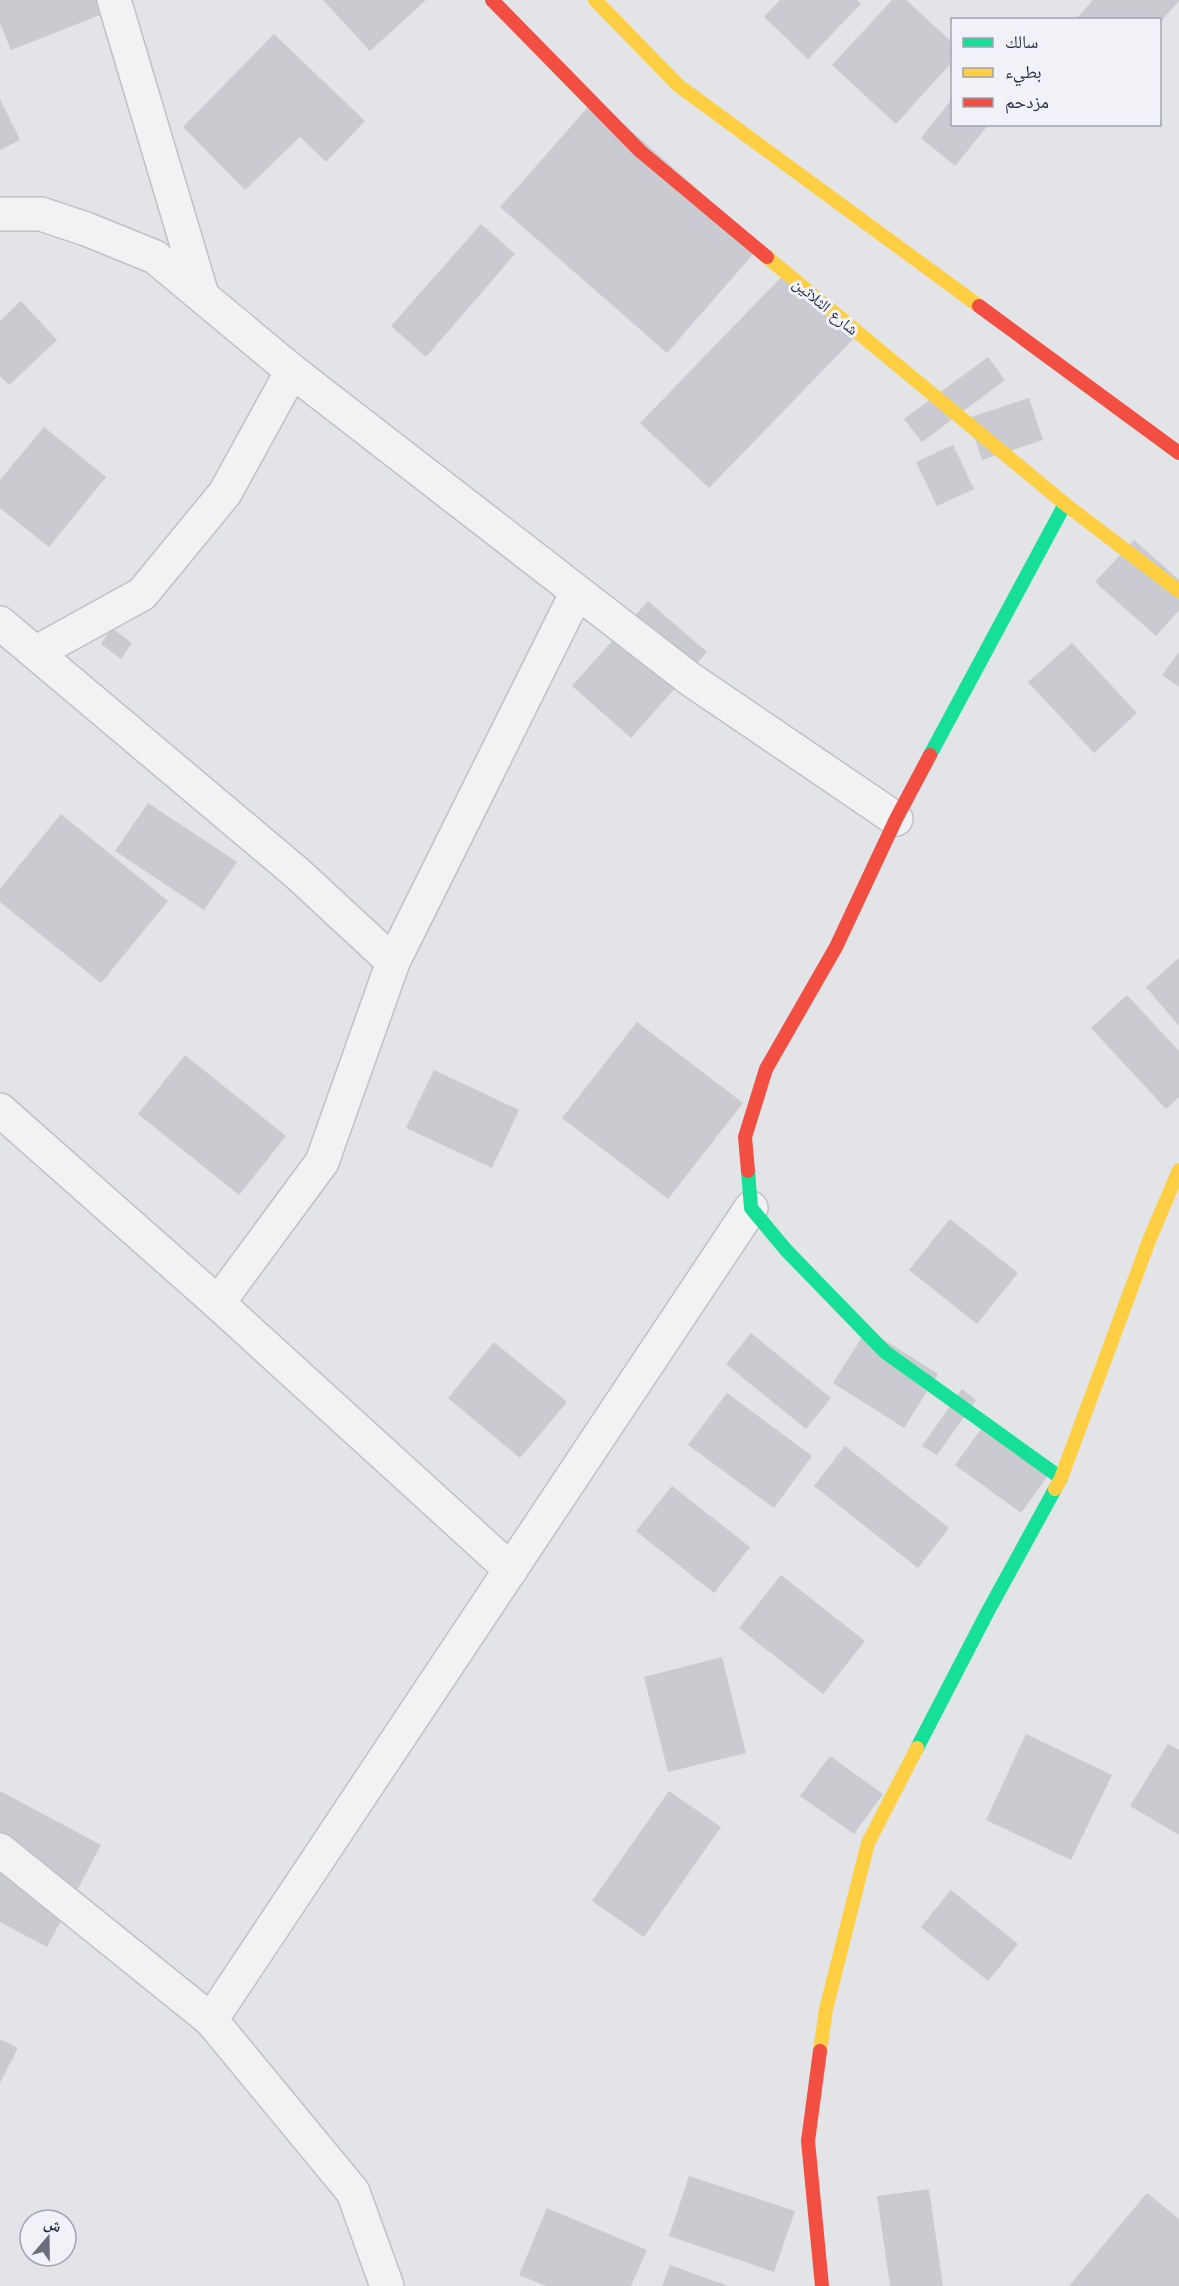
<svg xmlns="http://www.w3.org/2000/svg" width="1179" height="2286" font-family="'Work Sans','Noto Naskh Arabic',sans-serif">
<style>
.building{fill:#cacbd0}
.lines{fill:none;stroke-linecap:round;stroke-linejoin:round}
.street-casing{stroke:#bfc1c6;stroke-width:36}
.street{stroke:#f2f2f4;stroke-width:33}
.fast{stroke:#16e098;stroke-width:14}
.slow{stroke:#ffcf43;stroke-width:14}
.jam{stroke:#f24e42;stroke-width:14}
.labels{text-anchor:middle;stroke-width:6;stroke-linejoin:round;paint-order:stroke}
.street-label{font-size:16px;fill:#272e44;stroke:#f0f2f8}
</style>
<rect width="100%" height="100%" fill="#e2e4e8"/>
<g class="building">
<path d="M 0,0 L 121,0 L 123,6 L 11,50 L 0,23 Z"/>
<path d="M 323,0 L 426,0 L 370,51 Z"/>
<path d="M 780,0 L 857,0 L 861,4 L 808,59 L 764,17 Z"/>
<path d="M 892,0 L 906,0 L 952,42 L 952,62 L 896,124 L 832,65 Z"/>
<path d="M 1093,0 L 1179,0 L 1179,1 L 1160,22 L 1160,20 L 1075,20 Z"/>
<path d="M 274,34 L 365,121 L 326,162 L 300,137 L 245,190 L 183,127 Z"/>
<path d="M 0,99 L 20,140 L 0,150 Z"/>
<path d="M 595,99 L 761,245 L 667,353 L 500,207 Z"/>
<path d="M 952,99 L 952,124 L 989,124 L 955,166 L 921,138 Z"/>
<path d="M 481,224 L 515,254 L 426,357 L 391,326 Z"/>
<path d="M 790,268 L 859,333 L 709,488 L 640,423 Z"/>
<path d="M 21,301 L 57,340 L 9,385 L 0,376 L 0,321 Z"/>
<path d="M 988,357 L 1005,380 L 922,442 L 904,419 Z"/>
<path d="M 1029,398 L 1043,440 L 982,460 L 968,418 Z"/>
<path d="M 44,427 L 106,477 L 49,547 L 0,508 L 0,480 Z"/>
<path d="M 953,445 L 974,489 L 937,506 L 916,462 Z"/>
<path d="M 1134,540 L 1179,580 L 1179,610 L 1156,636 L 1095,582 Z"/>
<path d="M 648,601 L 707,652 L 631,738 L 572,686 Z"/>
<path d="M 112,628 L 132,643 L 121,659 L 101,644 Z"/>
<path d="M 1072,643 L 1137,713 L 1094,753 L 1028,682 Z"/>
<path d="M 1179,652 L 1179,687 L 1162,675 Z"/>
<path d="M 148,803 L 237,862 L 204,910 L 115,851 Z"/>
<path d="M 61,814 L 168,901 L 101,983 L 0,902 L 0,889 Z"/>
<path d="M 1179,958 L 1179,1026 L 1146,987 Z"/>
<path d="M 1127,995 L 1179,1051 L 1179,1097 L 1166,1109 L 1091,1028 Z"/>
<path d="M 637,1022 L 743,1103 L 668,1199 L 562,1118 Z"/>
<path d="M 185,1055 L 286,1136 L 239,1195 L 138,1114 Z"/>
<path d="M 434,1070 L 519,1110 L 492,1168 L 406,1128 Z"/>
<path d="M 950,1219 L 1018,1273 L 977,1324 L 909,1270 Z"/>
<path d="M 867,1329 L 938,1374 L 904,1428 L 833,1383 Z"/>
<path d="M 751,1333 L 831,1398 L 806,1429 L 726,1364 Z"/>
<path d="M 494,1342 L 567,1402 L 520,1458 L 448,1398 Z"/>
<path d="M 962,1389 L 976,1400 L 937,1455 L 922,1446 Z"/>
<path d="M 727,1393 L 812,1456 L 774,1508 L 688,1445 Z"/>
<path d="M 984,1425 L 1050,1473 L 1021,1513 L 955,1465 Z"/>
<path d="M 845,1446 L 949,1528 L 918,1568 L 814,1486 Z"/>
<path d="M 672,1486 L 750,1547 L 714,1593 L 636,1531 Z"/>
<path d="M 781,1575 L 865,1641 L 823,1694 L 739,1628 Z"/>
<path d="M 722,1657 L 746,1753 L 668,1772 L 644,1677 Z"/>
<path d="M 1026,1734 L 1112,1775 L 1071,1860 L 986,1820 Z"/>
<path d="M 1168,1744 L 1179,1750 L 1179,1835 L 1130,1806 Z"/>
<path d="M 830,1756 L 883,1794 L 854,1834 L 800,1796 Z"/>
<path d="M 0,1791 L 101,1845 L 47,1947 L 0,1922 Z"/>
<path d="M 669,1791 L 721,1827 L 644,1937 L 592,1901 Z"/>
<path d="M 951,1890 L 1018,1944 L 988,1981 L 921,1927 Z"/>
<path d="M 0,2039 L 18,2048 L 0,2083 Z"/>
<path d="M 689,2176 L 795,2211 L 774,2272 L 669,2236 Z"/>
<path d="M 929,2189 L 943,2286 L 890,2286 L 877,2196 Z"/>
<path d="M 1147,2193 L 1179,2219 L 1179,2286 L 1069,2286 Z"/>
<path d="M 547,2208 L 647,2250 L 631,2286 L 546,2286 L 519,2275 Z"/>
<path d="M 670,2265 L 728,2286 L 662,2286 Z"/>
</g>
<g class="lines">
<defs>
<g id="street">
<path d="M 114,0 L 202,295"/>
<path d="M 0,214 L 41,214 L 86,229 L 155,257 L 292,371 L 690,679 L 896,819"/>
<path d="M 0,623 L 297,873 L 393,962"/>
<path d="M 37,652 L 142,594 L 225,493 L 292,371"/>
<path d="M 0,1110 L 218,1303 L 511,1570"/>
<path d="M 218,1303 L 322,1162 L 393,962 L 577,592"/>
<path d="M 0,1850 L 211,2020 L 353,2192 L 387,2286"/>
<path d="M 211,2020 L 751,1208"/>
</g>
</defs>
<use href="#street" class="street-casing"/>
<use href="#street" class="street"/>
<g class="fast">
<path d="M 930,755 L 1065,504"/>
<path d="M 748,1171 L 751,1208 L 786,1250 L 885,1352 L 1061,1478"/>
<path d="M 917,1748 L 987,1613 L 1055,1489"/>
</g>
<g class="slow">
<path d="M 595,0 L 679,86 L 979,306"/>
<path d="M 767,257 L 1065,504 L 1179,591"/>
<path d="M 1055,1489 L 1061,1478 L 1150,1238 L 1179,1170"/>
<path d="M 820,2051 L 826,2009 L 868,1843 L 917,1748"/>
</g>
<g class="jam">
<path d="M 492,0 L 640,151 L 767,257"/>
<path d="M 979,306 L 1179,453"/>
<path d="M 748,1171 L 745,1137 L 766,1069 L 836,947 L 896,819 L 930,755"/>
<path d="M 820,2051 L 808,2141 L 822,2286"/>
</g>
</g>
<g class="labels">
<g class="street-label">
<text transform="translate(826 306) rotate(40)" y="6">شارع الثلاثين</text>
</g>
</g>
<rect x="951" y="18" width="210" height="108" fill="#f0f2f8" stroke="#a0a4b0" stroke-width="1.5"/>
<rect x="963" y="38" width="30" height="9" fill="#16e098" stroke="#a0a4b0" stroke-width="1.5"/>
<text x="1005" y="48" font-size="18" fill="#272e44">سالك</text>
<rect x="963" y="68" width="30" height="9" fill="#ffcf43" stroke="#a0a4b0" stroke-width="1.5"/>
<text x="1005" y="78" font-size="18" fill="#272e44">بطيء</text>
<rect x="963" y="98" width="30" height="9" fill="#f24e42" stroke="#a0a4b0" stroke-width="1.5"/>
<text x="1005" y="108" font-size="18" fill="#272e44">مزدحم</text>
<g transform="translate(48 2238) rotate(20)"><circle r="28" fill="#f0f2f8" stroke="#a0a4b0" stroke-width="1.5"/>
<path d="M0-4.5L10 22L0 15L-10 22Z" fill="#686e7d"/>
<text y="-9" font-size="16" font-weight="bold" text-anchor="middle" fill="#272e44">ش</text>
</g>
</svg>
